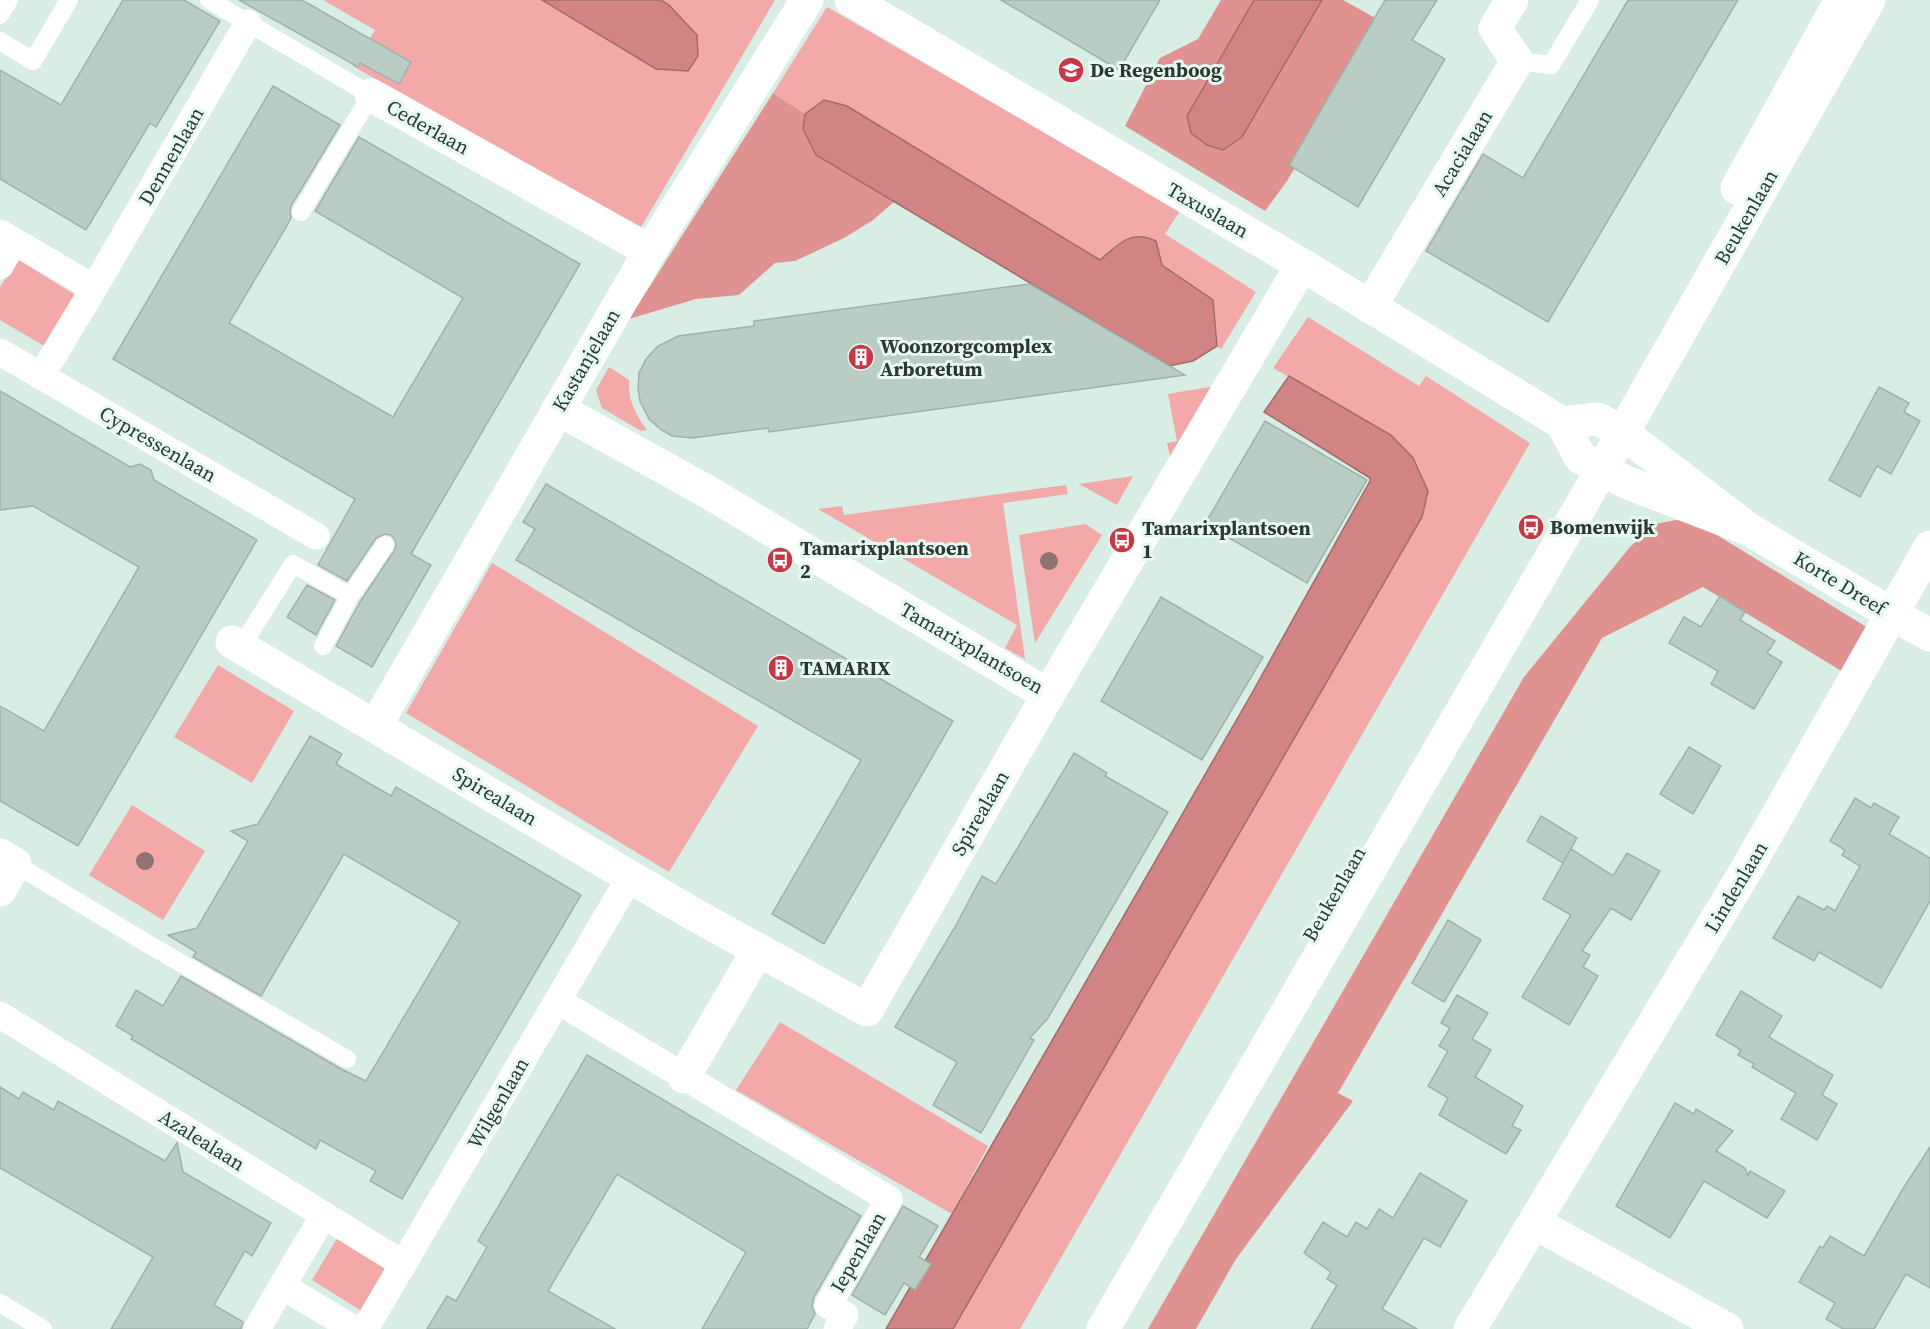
<svg xmlns="http://www.w3.org/2000/svg" width="1930" height="1329" font-family="'Source Serif 4',serif">
<style>
.green{fill:#f2a9a8}
.forest{fill:#e09291}
.water{fill:#d18483;stroke:#a06d6b;stroke-width:1.5}
.building{fill:#b9cdc4;stroke:#9fb3aa;stroke-width:1.5}
.lines{fill:none;stroke-linecap:round;stroke-linejoin:round}
.service{stroke:#fff;stroke-width:18}
.pedestrian{stroke:#fff;stroke-width:27}
.minor{stroke:#fff;stroke-width:33}
.tertiary{stroke:#fff;stroke-width:33}
.tree{fill:#8f7272}
.labels{text-anchor:middle;stroke-width:6;stroke-linejoin:round;paint-order:stroke}
.poi-label{font-size:20px;font-weight:bold;fill:#2f3733;stroke:#e5faf0;text-anchor:start}
.street-label{font-size:20px;fill:#2f3733;stroke:#e5faf0}
</style>
<rect width="100%" height="100%" fill="#d8ede3"/>
<g class="green">
<path d="M 323,0 L 542,0 L 656,69 L 697,52 L 697,35 L 669,5 L 661,0 L 775,0 L 637,234 L 353,66 L 375,30 Z"/>
<path d="M 827,7 L 1180,211 L 1165,234 L 1256,292 L 1221,349 L 1217,346 L 1213,300 L 1161,265 L 1128,238 L 1100,260 L 847,106 L 824,100 L 805,114 L 773,93 Z"/>
<path d="M 17,259 L 82,299 L 51,350 L 0,320 L 0,287 Z"/>
<path d="M 1308,317 L 1419,386 L 1426,376 L 1530,443 L 1020,1329 L 953,1329 L 1422,517 L 1413,458 L 1391,435 L 1273,368 Z"/>
<path d="M 609,367 L 629,380 C 628,400 635,414 647,430 L 641,431 L 602,408 L 596,390 Z"/>
<path d="M 1215,386 L 1171,461 L 1167,443 L 1177,441 L 1168,394 Z"/>
<path d="M 1133,476 L 1117,505 L 1079,484 Z"/>
<path d="M 1066,485 L 1068,494 L 1003,503 L 1025,659 L 1005,648 L 1017,625 L 818,509 L 842,506 L 844,515 Z"/>
<path d="M 1085,524 L 1102,535 L 1035,643 L 1019,535 Z"/>
<path d="M 492,563 L 758,726 L 669,872 L 406,713 Z"/>
<path d="M 218,665 L 294,711 L 252,783 L 174,737 Z"/>
<path d="M 132,805 L 205,851 L 163,920 L 89,875 Z"/>
<path d="M 780,1022 L 988,1146 L 952,1214 L 736,1090 Z"/>
<path d="M 338,1237 L 392,1270 L 365,1313 L 312,1280 Z"/>
</g>
<g class="forest">
<path d="M 1221,0 L 1254,0 L 1187,116 L 1191,133 L 1207,145 L 1242,137 L 1322,0 L 1343,0 L 1381,21 L 1287,181 L 1265,211 L 1125,126 L 1160,58 L 1198,39 Z"/>
<path d="M 773,93 L 805,114 L 803,129 L 816,155 L 895,201 L 873,220 L 844,238 L 795,261 L 775,263 L 739,295 L 696,299 L 629,319 Z"/>
<path d="M 1682,519 L 1712,532 L 1868,628 L 1843,672 L 1703,587 L 1602,638 L 1338,1093 L 1353,1101 L 1236,1259 L 1196,1329 L 1148,1329 L 1524,677 L 1630,547 L 1655,524 Z"/>
</g>
<g class="water">
<path d="M 542,0 L 661,0 L 669,5 L 697,35 L 698,56 L 688,71 L 656,69 Z"/>
<path d="M 1254,0 L 1322,0 L 1242,137 L 1223,150 L 1207,145 L 1191,133 L 1187,116 Z"/>
<path d="M 824,100 L 847,106 L 1100,260 C 1119,244 1131,229 1156,241 L 1162,265 L 1213,300 L 1217,346 L 1193,361 L 1169,366 L 816,155 L 803,129 L 805,114 Z"/>
<path d="M 1289,376 L 1391,435 L 1413,458 L 1428,491 L 1422,517 L 953,1329 L 886,1329 L 1252,693 L 1370,481 L 1370,478 L 1264,412 Z"/>
</g>
<g class="building">
<path d="M 123,0 L 184,0 L 220,21 L 156,127 L 150,123 L 86,230 L 0,179 L 0,70 L 61,105 Z"/>
<path d="M 239,0 L 302,0 L 411,62 L 399,84 L 360,63 L 358,67 Z"/>
<path d="M 1001,0 L 1160,0 L 1119,70 Z"/>
<path d="M 1385,0 L 1437,0 L 1412,40 L 1445,59 L 1358,207 L 1289,165 Z"/>
<path d="M 1628,0 L 1738,0 L 1548,322 L 1426,251 L 1483,154 L 1523,178 Z"/>
<path d="M 273,86 L 340,125 L 291,206 L 290,212 L 291,218 L 288,224 L 229,323 L 393,417 L 463,298 L 315,211 L 359,137 L 580,264 L 411,554 L 431,565 L 372,667 L 336,646 L 360,602 L 394,551 L 396,545 L 395,540 L 391,535 L 385,534 L 376,538 L 347,581 L 318,565 L 355,499 L 113,359 Z"/>
<path d="M 1030,284 L 1185,375 L 769,432 L 768,428 L 692,438 L 672,436 L 660,429 L 649,419 L 640,401 L 638,388 L 639,373 L 646,359 L 658,346 L 678,336 L 754,326 L 754,321 Z"/>
<path d="M 1879,387 L 1909,403 L 1904,412 L 1920,421 L 1891,474 L 1877,466 L 1860,497 L 1829,480 Z"/>
<path d="M 0,391 L 130,467 L 140,464 L 151,470 L 154,480 L 257,540 L 78,846 L 0,801 L 0,706 L 44,731 L 139,567 L 33,506 L 0,510 Z"/>
<path d="M 1265,421 L 1367,480 L 1307,583 L 1205,524 Z"/>
<path d="M 546,484 L 953,721 L 824,944 L 772,914 L 861,760 L 516,560 L 535,529 L 523,522 Z"/>
<path d="M 307,585 L 335,600 L 316,635 L 287,617 Z"/>
<path d="M 1720,596 L 1745,612 L 1740,620 L 1775,641 L 1767,653 L 1782,662 L 1754,709 L 1711,684 L 1718,671 L 1669,643 L 1684,617 L 1701,627 Z"/>
<path d="M 1161,597 L 1263,657 L 1202,760 L 1101,701 Z"/>
<path d="M 310,736 L 342,754 L 336,764 L 391,796 L 396,787 L 581,895 L 402,1199 L 370,1181 L 376,1171 L 320,1140 L 316,1149 L 131,1039 L 133,1036 L 116,1026 L 136,990 L 163,1006 L 181,976 L 341,1069 L 366,1081 L 460,922 L 344,854 L 261,996 L 193,957 L 196,952 L 168,935 L 197,928 L 248,841 L 231,831 L 258,824 Z"/>
<path d="M 1689,747 L 1721,766 L 1693,814 L 1660,794 Z"/>
<path d="M 1074,753 L 1107,773 L 1105,776 L 1168,812 L 1048,1018 L 1030,1038 L 1034,1040 L 981,1133 L 933,1105 L 957,1062 L 895,1027 L 955,927 L 982,876 L 996,884 Z"/>
<path d="M 1855,798 L 1871,808 L 1874,803 L 1899,817 L 1889,834 L 1930,858 L 1930,901 L 1881,988 L 1819,952 L 1814,961 L 1773,938 L 1798,896 L 1824,910 L 1827,906 L 1835,911 L 1860,866 L 1842,855 L 1845,850 L 1830,841 Z"/>
<path d="M 1541,816 L 1577,838 L 1563,863 L 1527,841 Z"/>
<path d="M 1571,849 L 1613,876 L 1627,853 L 1660,871 L 1631,920 L 1611,908 L 1582,951 L 1590,955 L 1583,967 L 1598,976 L 1569,1025 L 1522,997 L 1571,915 L 1543,899 Z"/>
<path d="M 1448,920 L 1481,940 L 1444,1002 L 1412,983 Z"/>
<path d="M 1741,991 L 1782,1016 L 1769,1037 L 1833,1075 L 1822,1095 L 1837,1104 L 1817,1140 L 1781,1119 L 1796,1093 L 1752,1067 L 1754,1064 L 1738,1055 L 1741,1050 L 1716,1035 Z"/>
<path d="M 1457,995 L 1488,1013 L 1472,1039 L 1491,1050 L 1475,1077 L 1523,1106 L 1512,1126 L 1521,1130 L 1506,1154 L 1439,1115 L 1448,1098 L 1428,1086 L 1448,1051 L 1439,1046 L 1450,1028 L 1441,1023 Z"/>
<path d="M 587,1055 L 861,1216 L 814,1297 L 812,1306 L 815,1314 L 807,1329 L 702,1329 L 746,1252 L 617,1174 L 548,1291 L 615,1329 L 427,1329 L 447,1296 L 456,1301 L 487,1247 L 478,1241 Z"/>
<path d="M 0,1087 L 19,1099 L 23,1092 L 54,1110 L 58,1101 L 165,1161 L 177,1143 L 183,1172 L 271,1223 L 252,1256 L 245,1251 L 214,1305 L 243,1322 L 241,1329 L 111,1329 L 153,1257 L 0,1168 Z"/>
<path d="M 1675,1103 L 1694,1114 L 1696,1109 L 1733,1131 L 1716,1151 L 1745,1168 L 1748,1175 L 1750,1171 L 1785,1191 L 1767,1218 L 1704,1181 L 1670,1238 L 1616,1206 Z"/>
<path d="M 1930,1147 L 1930,1288 L 1906,1274 L 1874,1329 L 1843,1329 L 1826,1319 L 1835,1303 L 1799,1282 L 1820,1246 L 1823,1248 L 1830,1236 L 1864,1256 L 1904,1187 Z"/>
<path d="M 1420,1173 L 1467,1201 L 1440,1247 L 1424,1238 L 1382,1309 L 1417,1329 L 1311,1329 L 1337,1285 L 1327,1279 L 1331,1272 L 1304,1253 L 1323,1222 L 1347,1237 L 1356,1222 L 1367,1229 L 1379,1209 L 1393,1218 Z"/>
<path d="M 903,1206 L 938,1226 L 919,1257 L 931,1264 L 915,1290 L 904,1283 L 885,1315 L 852,1295 Z"/>
</g>
<g class="lines">
<g class="service">
<path d="M 209,0 L 371,95 L 301,212"/>
<path d="M 0,15 L 9,0"/>
<path d="M 0,41 L 33,61 L 69,0"/>
<path d="M 1517,61 L 1551,65 L 1590,0"/>
<path d="M 323,646 L 350,596 L 385,545"/>
<path d="M 241,647 L 293,564 L 350,596"/>
<path d="M 15,864 L 148,944 L 347,1059"/>
<path d="M 0,1303 L 43,1329"/>
</g>
<g class="pedestrian">
<path d="M 0,233 L 94,288 L 41,376"/>
<path d="M 0,266 L 14,242"/>
<path d="M 94,288 L 248,23"/>
<path d="M 0,352 L 316,536"/>
<path d="M 558,1001 L 889,1199 L 828,1305 L 845,1315 L 837,1329"/>
<path d="M 0,1015 L 403,1264"/>
<path d="M 282,1286 L 324,1215"/>
<path d="M 257,1329 L 282,1286 L 354,1329"/>
<path d="M 365,1329 L 630,877"/>
</g>
<g class="minor">
<path d="M 851,0 L 1302,265 L 1562,423 L 1580,457 L 1602,470 L 1628,483 L 1750,530"/>
<path d="M 371,95 L 650,251"/>
<path d="M 1370,307 L 1517,61 L 1495,28 L 1512,0"/>
<path d="M 558,409 L 708,492 L 1048,695"/>
<path d="M 1562,423 L 1598,419 L 1623,433 L 1750,530 L 1892,614 L 1930,635"/>
<path d="M 232,642 L 688,911 L 867,1010 L 1048,695 L 1302,265"/>
<path d="M 376,725 L 650,251 L 807,0"/>
<path d="M 0,855 L 15,864 L 0,890"/>
<path d="M 684,1077 L 758,950"/>
<path d="M 1535,1223 L 1727,1329"/>
<path d="M 1470,1329 L 1748,867 L 1930,547"/>
</g>
<g class="tertiary">
<path d="M 1737,188 L 1841,0"/>
<path d="M 1103,1329 L 1597,478 L 1869,0"/>
</g>
</g>
<g class="tree">
<circle cx="1049" cy="561" r="9"/>
<circle cx="145" cy="861" r="9"/>
</g>
<defs>
<symbol id="school-disc" viewBox="-11 -11 22 22"><circle r="9.5" fill="#c83746" stroke="#e5faf0"/><path d="M0-5L7-2L0 1L-7-2ZM-4 1L0 2.5L4 1V4Q0 6-4 4Z" fill="#fff"/></symbol>
<symbol id="building-disc" viewBox="-11 -11 22 22"><circle r="9.5" fill="#c83746" stroke="#e5faf0"/><path d="M-4-6H4V6H1V3H-1V6H-4ZM-2.5-4.3h1.7v1.8h-1.7ZM.8-4.3h1.7v1.8H.8ZM-2.5-1h1.7V.8h-1.7ZM.8-1h1.7V.8H.8Z" fill="#fff"/></symbol>
<symbol id="bus-disc" viewBox="-11 -11 22 22"><circle r="9.5" fill="#c83746" stroke="#e5faf0"/><path d="M-5-6H5V4H4V6H2V4H-2V6H-4V4H-5ZM-3.5-4V0h7V-4ZM-3.5 1.2v1.5H-2V1.2ZM2 1.2v1.5H3.5V1.2Z" fill="#fff"/></symbol>
</defs>
<g fill-rule="evenodd">
<use href="#school-disc" x="1056" y="55" width="30" height="30"/>
<use href="#building-disc" x="846" y="342" width="30" height="30"/>
<use href="#bus-disc" x="1516" y="512" width="30" height="30"/>
<use href="#bus-disc" x="1107" y="525" width="30" height="30"/>
<use href="#bus-disc" x="765" y="545" width="30" height="30"/>
<use href="#building-disc" x="766" y="653" width="30" height="30"/>
</g>
<g class="labels">
<g class="poi-label">
<text x="1090" y="77">De Regenboog</text>
<text x="880" y="353">Woonzorgcomplex<tspan x="880" dy="23">Arboretum</tspan></text>
<text x="1550" y="534">Bomenwijk</text>
<text x="1142" y="535">Tamarixplantsoen<tspan x="1142" dy="23">1</tspan></text>
<text x="800" y="555">Tamarixplantsoen<tspan x="800" dy="23">2</tspan></text>
<text x="800" y="675">TAMARIX</text>
</g>
<g class="street-label">
<text transform="translate(428 127) rotate(29)" y="7">Cederlaan</text>
<text transform="translate(1462 153) rotate(-59)" y="7">Acacialaan</text>
<text transform="translate(171 156) rotate(-60)" y="7">Dennenlaan</text>
<text transform="translate(1208 210) rotate(30)" y="7">Taxuslaan</text>
<text transform="translate(1746 217) rotate(-60)" y="7">Beukenlaan</text>
<text transform="translate(586 360) rotate(-60)" y="7">Kastanjelaan</text>
<text transform="translate(158 444) rotate(30)" y="7">Cypressenlaan</text>
<text transform="translate(1840 583) rotate(31)" y="7">Korte Dreef</text>
<text transform="translate(972 648) rotate(30)" y="7">Tamarixplantsoen</text>
<text transform="translate(495 796) rotate(31)" y="7">Spirealaan</text>
<text transform="translate(980 813) rotate(-60)" y="7">Spirealaan</text>
<text transform="translate(1736 887) rotate(-59)" y="7">Lindenlaan</text>
<text transform="translate(1334 894) rotate(-60)" y="7">Beukenlaan</text>
<text transform="translate(498 1103) rotate(-60)" y="7">Wilgenlaan</text>
<text transform="translate(202 1140) rotate(32)" y="7">Azalealaan</text>
<text transform="translate(858 1252) rotate(-60)" y="7">Iepenlaan</text>
</g>
</g>
</svg>
